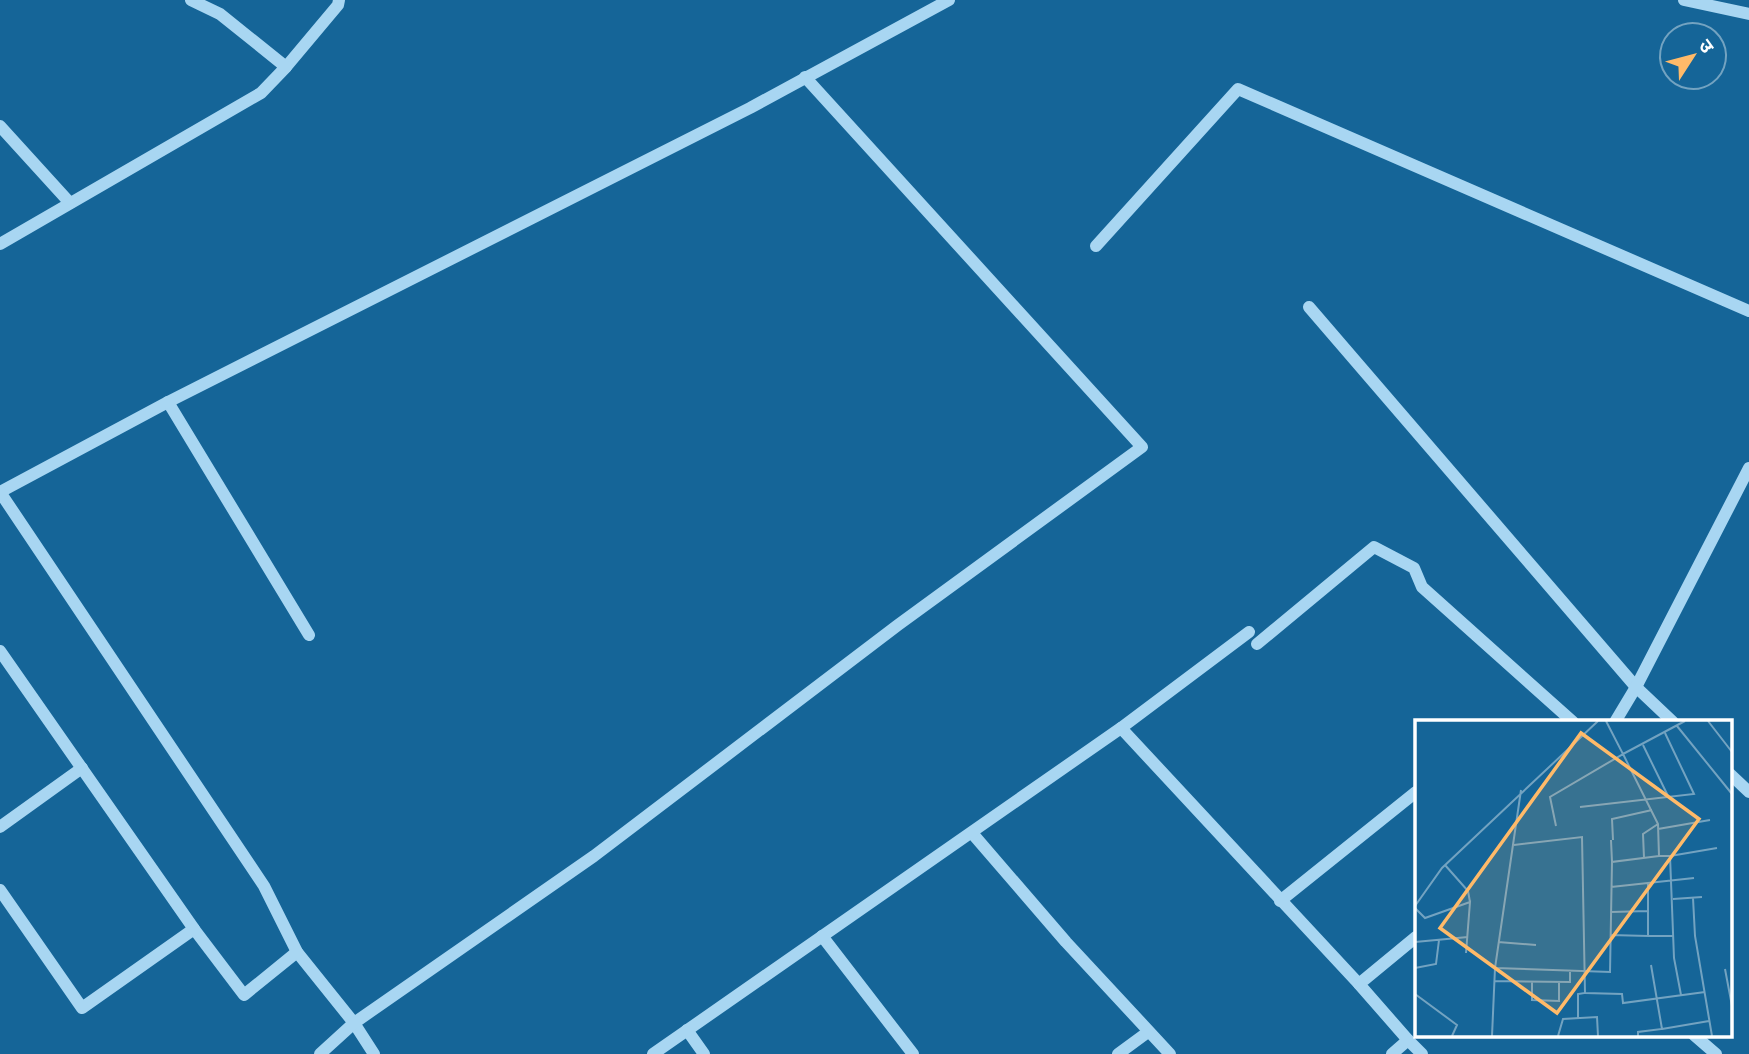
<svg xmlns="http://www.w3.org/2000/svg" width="1749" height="1054" font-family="Inter,'Noto Sans Devanagari',sans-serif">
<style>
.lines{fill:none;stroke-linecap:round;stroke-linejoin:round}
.minor{stroke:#a8d6f2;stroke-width:12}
.inset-road{fill:none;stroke:#73a3c1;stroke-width:2}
.view{fill:#ffba69;fill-opacity:0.15;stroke:#ffba69;stroke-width:3.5}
.inset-edge{fill:none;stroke:#fff;stroke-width:3.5}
</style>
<rect width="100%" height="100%" fill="#156598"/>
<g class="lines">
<g class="minor">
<path d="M 1684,0 L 1749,14"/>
<path d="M 286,67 L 338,5 L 339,0"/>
<path d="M 0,126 L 70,203"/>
<path d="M 0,244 L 261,93 L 286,67 L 220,14 L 191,0"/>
<path d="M 1096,246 L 1238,89 L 1749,311"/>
<path d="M 1309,307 L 1636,687 L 1673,722"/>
<path d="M 168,402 L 309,635"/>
<path d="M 0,492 L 168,402 L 750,108 L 949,0"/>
<path d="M 0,492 L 264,886 L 297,952 L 354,1023 L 374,1054"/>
<path d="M 1257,644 L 1374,547 L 1414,568 L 1422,587 L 1573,722"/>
<path d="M 0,651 L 194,929 L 244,995 L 297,952"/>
<path d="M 1615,722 L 1636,687 L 1749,468"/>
<path d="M 1121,728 L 1249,632"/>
<path d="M 1730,774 L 1749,792"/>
<path d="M 0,827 L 82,768"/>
<path d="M 972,833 L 1066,942 L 1170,1054"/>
<path d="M 0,890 L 82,1008 L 194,929"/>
<path d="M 1280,901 L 1416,792"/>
<path d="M 822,936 L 913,1054"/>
<path d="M 687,1030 L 704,1054"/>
<path d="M 1694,1035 L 1716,1054"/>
<path d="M 1408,1040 L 1422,1054"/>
<path d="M 320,1054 L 354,1023 L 594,856 L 898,625 L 1142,447 L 805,77"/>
<path d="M 653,1054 L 1121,728 L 1359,984"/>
<path d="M 1118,1054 L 1148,1032"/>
<path d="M 1392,1054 L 1408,1040 L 1359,984 L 1416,937"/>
</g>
</g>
<g transform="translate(1415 720)">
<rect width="317" height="317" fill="#156598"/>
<path class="inset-road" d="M 293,1 L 317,32M 262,6 L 317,74M 228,25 L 254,78M 165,87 L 279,74 L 250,13M 141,106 L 135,77 L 208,34 L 191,1M 243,109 L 295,100M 196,120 L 197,142M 198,120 L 197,99 L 237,90M 99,125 L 167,117 L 170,273 L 163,274 L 163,298M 255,136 L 302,128M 229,138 L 228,114 L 243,104M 30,145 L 53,171 L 55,182M 196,167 L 279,158M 278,178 L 280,216 L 297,316M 258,179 L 287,177M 0,186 L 27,148 L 183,1M 0,188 L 10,198 L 55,182 L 51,233M 196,192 L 233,191M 195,215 L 233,216 L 233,164M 233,216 L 258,216M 0,222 L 53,217M 83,222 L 121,225M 0,248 L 21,244 L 24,220M 80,248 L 195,252 L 197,142 L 244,136M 310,249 L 317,286M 79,261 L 155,262 L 155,252M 117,261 L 117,280 L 144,281 L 144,262M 170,273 L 207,274 L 208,283 L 290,272M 0,274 L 42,305 L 37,316M 266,275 L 259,238 L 255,136 L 244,136 L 243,104 L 208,34 L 270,1M 247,309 L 294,301M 77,316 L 80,248 L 106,70M 143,316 L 148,299 L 182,297 L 183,316M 223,316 L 223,312 L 247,309 L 236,245"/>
<path class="view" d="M 166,13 L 284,99 L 142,293 L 25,208 Z"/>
<rect width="317" height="317" class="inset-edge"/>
</g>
<g transform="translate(1693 56) rotate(54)"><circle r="33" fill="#156598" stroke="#73a3c1" stroke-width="2"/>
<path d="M0-5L12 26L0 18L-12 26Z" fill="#ffba69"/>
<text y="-10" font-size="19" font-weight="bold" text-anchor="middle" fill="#ffffff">उ</text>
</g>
</svg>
